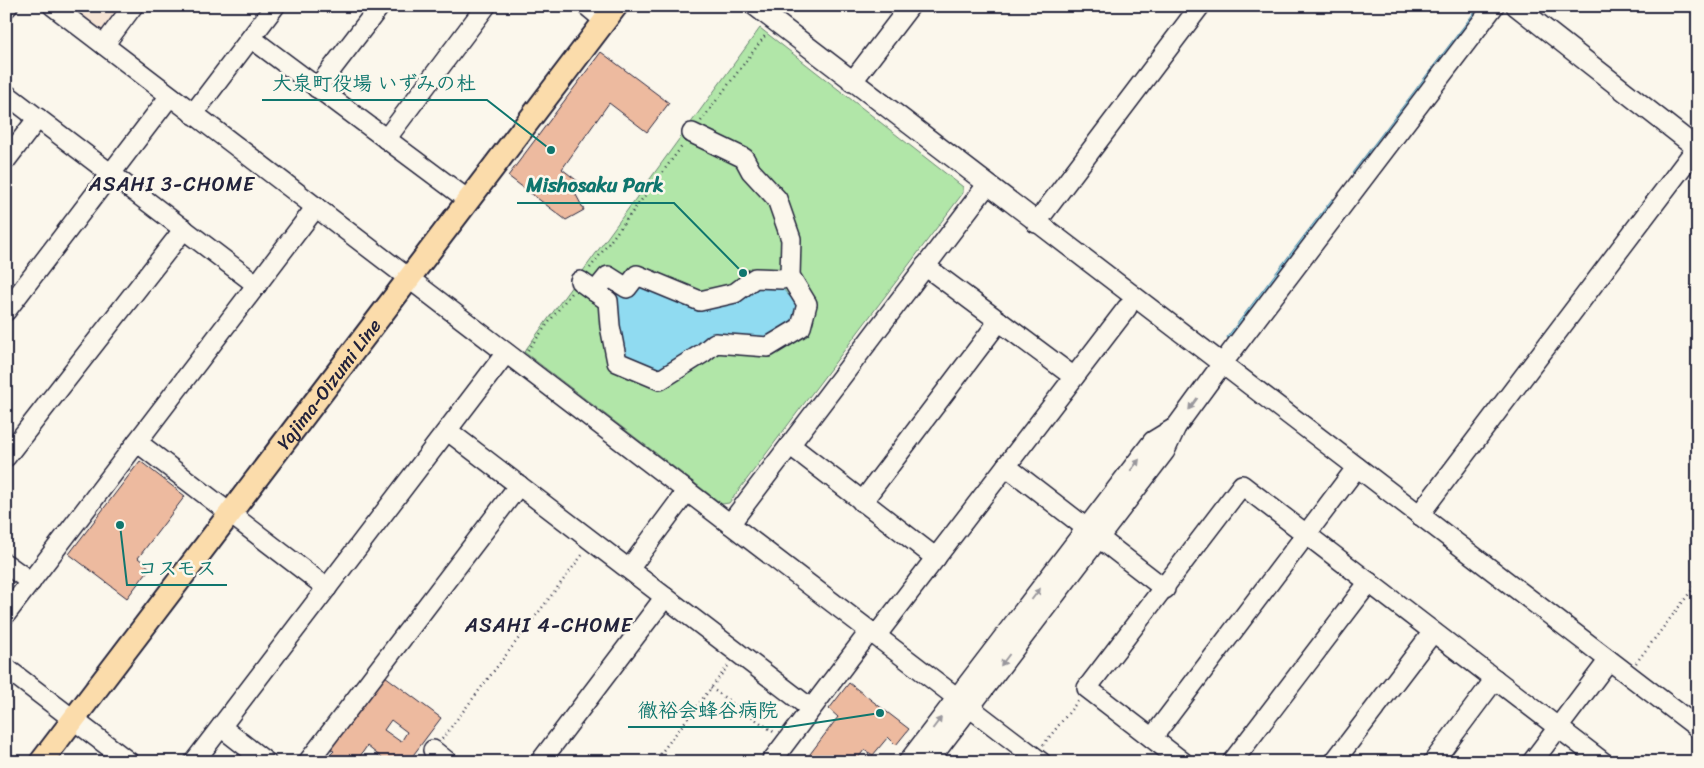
<svg xmlns="http://www.w3.org/2000/svg" width="1704" height="768" font-family="Sriracha,'Klee One',sans-serif">
<style>
.built{fill:#f7e5d5}
.green{fill:#b1e6a8;stroke:#6a8472}
.water{fill:#90dbf1;stroke:#6491a8}
.building{fill:#edba9f;stroke:#22223b;fill-rule:evenodd}
.lines{fill:none;stroke-linecap:round;stroke-linejoin:round}
.minor-casing{stroke:#22223b;stroke-width:22}
.major-casing{stroke:#22223b;stroke-width:26}
.path{stroke:#22223b;stroke-width:2.5;stroke-dasharray:1 4;stroke-linecap:butt}
.minor{stroke:#fbf7ec;stroke-width:19}
.major{stroke:#fbdcab;stroke-width:22}
.oneway{fill:#99979c}
.labels{text-anchor:middle;stroke-width:5;stroke-linejoin:round;paint-order:stroke}
.street-label{font-size:19px;fill:#22223b;stroke:#fbf7ec}
.neighbourhood-label{font-size:20px;letter-spacing:1px;fill:#22223b;stroke:#fbf7ec}
.leader{fill:none;stroke:#0f766e;stroke-width:2}
.callout-dot{fill:#0f766e;stroke:#fbf7ec;stroke-width:2}
.callout-label{font-size:20px;text-anchor:middle;font-weight:bold;fill:#0f766e;stroke:#fbf7ec;stroke-width:5;stroke-linejoin:round;paint-order:stroke}
</style>
<rect width="100%" height="100%" fill="#fbf7ec"/>
<filter id="ink" filterUnits="userSpaceOnUse"><feTurbulence type="fractalNoise" baseFrequency=".02" numOctaves="2"/><feDisplacementMap in="SourceGraphic" scale="10" xChannelSelector="R" yChannelSelector="G"/><feConvolveMatrix kernelMatrix="1 2 1 2 8 2 1 2 1" color-interpolation-filters="sRGB"/></filter>
<g filter="url(#ink)">
<path class="built" d="M 69,6 L 120,6 L 101,31 Z"/>
<path class="green" d="M 760,28 L 963,187 L 963,193 L 729,503 L 722,504 L 524,352 Z"/>
<g class="water">
<path d="M 1479,6 L 1482,6 L 1354,174 L 1352,173 Z"/>
<path d="M 1332,199 L 1334,199 L 1228,339 L 1227,337 Z"/>
<path d="M 638,278 L 699,306 L 756,283 L 780,286 L 800,308 L 800,315 L 776,334 L 662,370 L 638,367 L 624,356 L 603,292 L 611,281 Z"/>
</g>
<g class="building">
<path d="M 601,52 L 669,103 L 647,132 L 609,103 L 562,169 L 580,183 L 574,191 L 584,210 L 566,220 L 508,176 Z"/>
<path d="M 140,461 L 185,496 L 138,558 L 150,568 L 127,598 L 69,554 Z"/>
<path d="M 385,676 L 441,718 L 408,762 L 387,762 L 367,746 L 356,762 L 339,762 L 330,755 L 334,751 L 330,749 ZM 391,720 L 407,732 L 401,742 L 384,730 Z"/>
<path d="M 849,683 L 909,729 L 896,745 L 888,737 L 873,755 L 864,750 L 855,762 L 804,762 L 838,717 L 829,709 Z"/>
</g>
<g class="lines">
<defs>
<g id="minor">
<path d="M 53,6 L 1041,762"/>
<path d="M 587,6 L 605,21"/>
<path d="M 755,6 L 1698,728"/>
<path d="M 1516,6 L 1698,149"/>
<path d="M 6,8 L 8,6"/>
<path d="M 251,38 L 468,200"/>
<path d="M 104,45 L 133,6"/>
<path d="M 852,82 L 910,6"/>
<path d="M 317,88 L 380,6"/>
<path d="M 6,94 L 257,285"/>
<path d="M 193,114 L 275,6"/>
<path d="M 386,139 L 486,6"/>
<path d="M 6,160 L 38,118"/>
<path d="M 1036,223 L 1200,6"/>
<path d="M 925,266 L 1074,377"/>
<path d="M 580,281 L 608,301 L 610,326 L 617,362 L 660,380 L 703,353 L 715,343 L 768,347 L 801,327 L 807,304 L 790,276 L 791,239 L 777,199 L 751,171 L 744,158 L 692,133"/>
<path d="M 595,292 L 608,276 L 627,288 L 637,275 L 700,301 L 735,293 L 755,278 L 782,279 L 790,276"/>
<path d="M 6,311 L 170,96"/>
<path d="M 448,431 L 810,708"/>
<path d="M 137,442 L 327,588"/>
<path d="M 790,445 L 936,558"/>
<path d="M 6,457 L 184,229"/>
<path d="M 1006,466 L 1165,589"/>
<path d="M 862,502 L 999,321"/>
<path d="M 1419,515 L 1698,146"/>
<path d="M 730,524 L 987,185"/>
<path d="M 6,564 L 31,582"/>
<path d="M 629,569 L 687,491"/>
<path d="M 6,614 L 316,207"/>
<path d="M 882,628 L 1127,308"/>
<path d="M 6,668 L 129,762"/>
<path d="M 221,727 L 266,762"/>
<path d="M 1152,738 L 1357,467"/>
<path d="M 433,750 L 448,762"/>
<path d="M 194,762 L 506,353"/>
<path d="M 308,762 L 519,485"/>
<path d="M 540,762 L 665,597"/>
<path d="M 771,762 L 870,631"/>
<path d="M 908,762 L 1153,441 L 1176,427"/>
<path d="M 928,762 L 1165,451 L 1176,427 L 1222,364 L 1494,6"/>
<path d="M 1183,762 L 1087,688 L 1242,485 L 1603,762"/>
<path d="M 1232,762 L 1369,582"/>
<path d="M 1334,762 L 1433,632"/>
<path d="M 1433,762 L 1495,679"/>
<path d="M 1532,762 L 1609,660"/>
</g>
<g id="major">
<path id="s1" d="M 41,762 L 616,6"/>
</g>
</defs>
<use href="#minor" class="minor-casing"/>
<use href="#major" class="major-casing"/>
<g class="path">
<path d="M 701,121 L 767,33"/>
<path d="M 590,268 L 683,145"/>
<path d="M 528,350 L 571,293"/>
<path d="M 1636,663 L 1698,582"/>
<path d="M 711,688 L 775,733"/>
<path d="M 442,739 L 583,554"/>
<path d="M 1043,745 L 1078,701"/>
<path d="M 654,762 L 728,666"/>
</g>
<use href="#minor" class="minor"/>
<use href="#major" class="major"/>
</g>
<defs><path id="oneway-solid" d="M-6-.8H1V-3.2L6.5 0L1 3.2V.8H-6Z" transform="scale(1.25)"/></defs>
<g class="oneway">
<use href="#oneway-solid" transform="translate(1193 404) rotate(126)"/>
<use href="#oneway-solid" transform="translate(1135 465) rotate(-52)"/>
<use href="#oneway-solid" transform="translate(1036 594) rotate(-53)"/>
<use href="#oneway-solid" transform="translate(1005 660) rotate(127)"/>
<use href="#oneway-solid" transform="translate(937 723) rotate(-53)"/>
</g>
</g>
<g class="labels">
<g class="street-label">
<text dy="7" stroke="none"><textPath href="#s1" startOffset="475">Yajima-Oizumi Line</textPath></text>
</g>
<g class="neighbourhood-label">
<text x="172" y="191">ASAHI 3-CHOME</text>
<text x="549" y="632">ASAHI 4-CHOME</text>
</g>
</g>
<path class="leader" d="M551 150L487 100H262M743 273L674 203H517M120 525L127 585H227M880 713L788 727H628"/>
<g class="callout-dot">
<circle cx="551" cy="150" r="5"/>
<circle cx="743" cy="273" r="5"/>
<circle cx="120" cy="525" r="5"/>
<circle cx="880" cy="713" r="5"/>
</g>
<g class="callout-label">
<text x="374" y="90">大泉町役場 いずみの杜</text>
<text x="595" y="192">Mishosaku Park</text>
<text x="177" y="575">コスモス</text>
<text x="708" y="717">徹裕会蜂谷病院</text>
</g>
<rect width="1704" height="768" fill="none" stroke="#fbf7ec" stroke-width="25"/>
<rect x="12" y="12" width="1679" height="743" fill="none" stroke="#22223b" stroke-width="2" filter="url(#ink)"/>
</svg>
